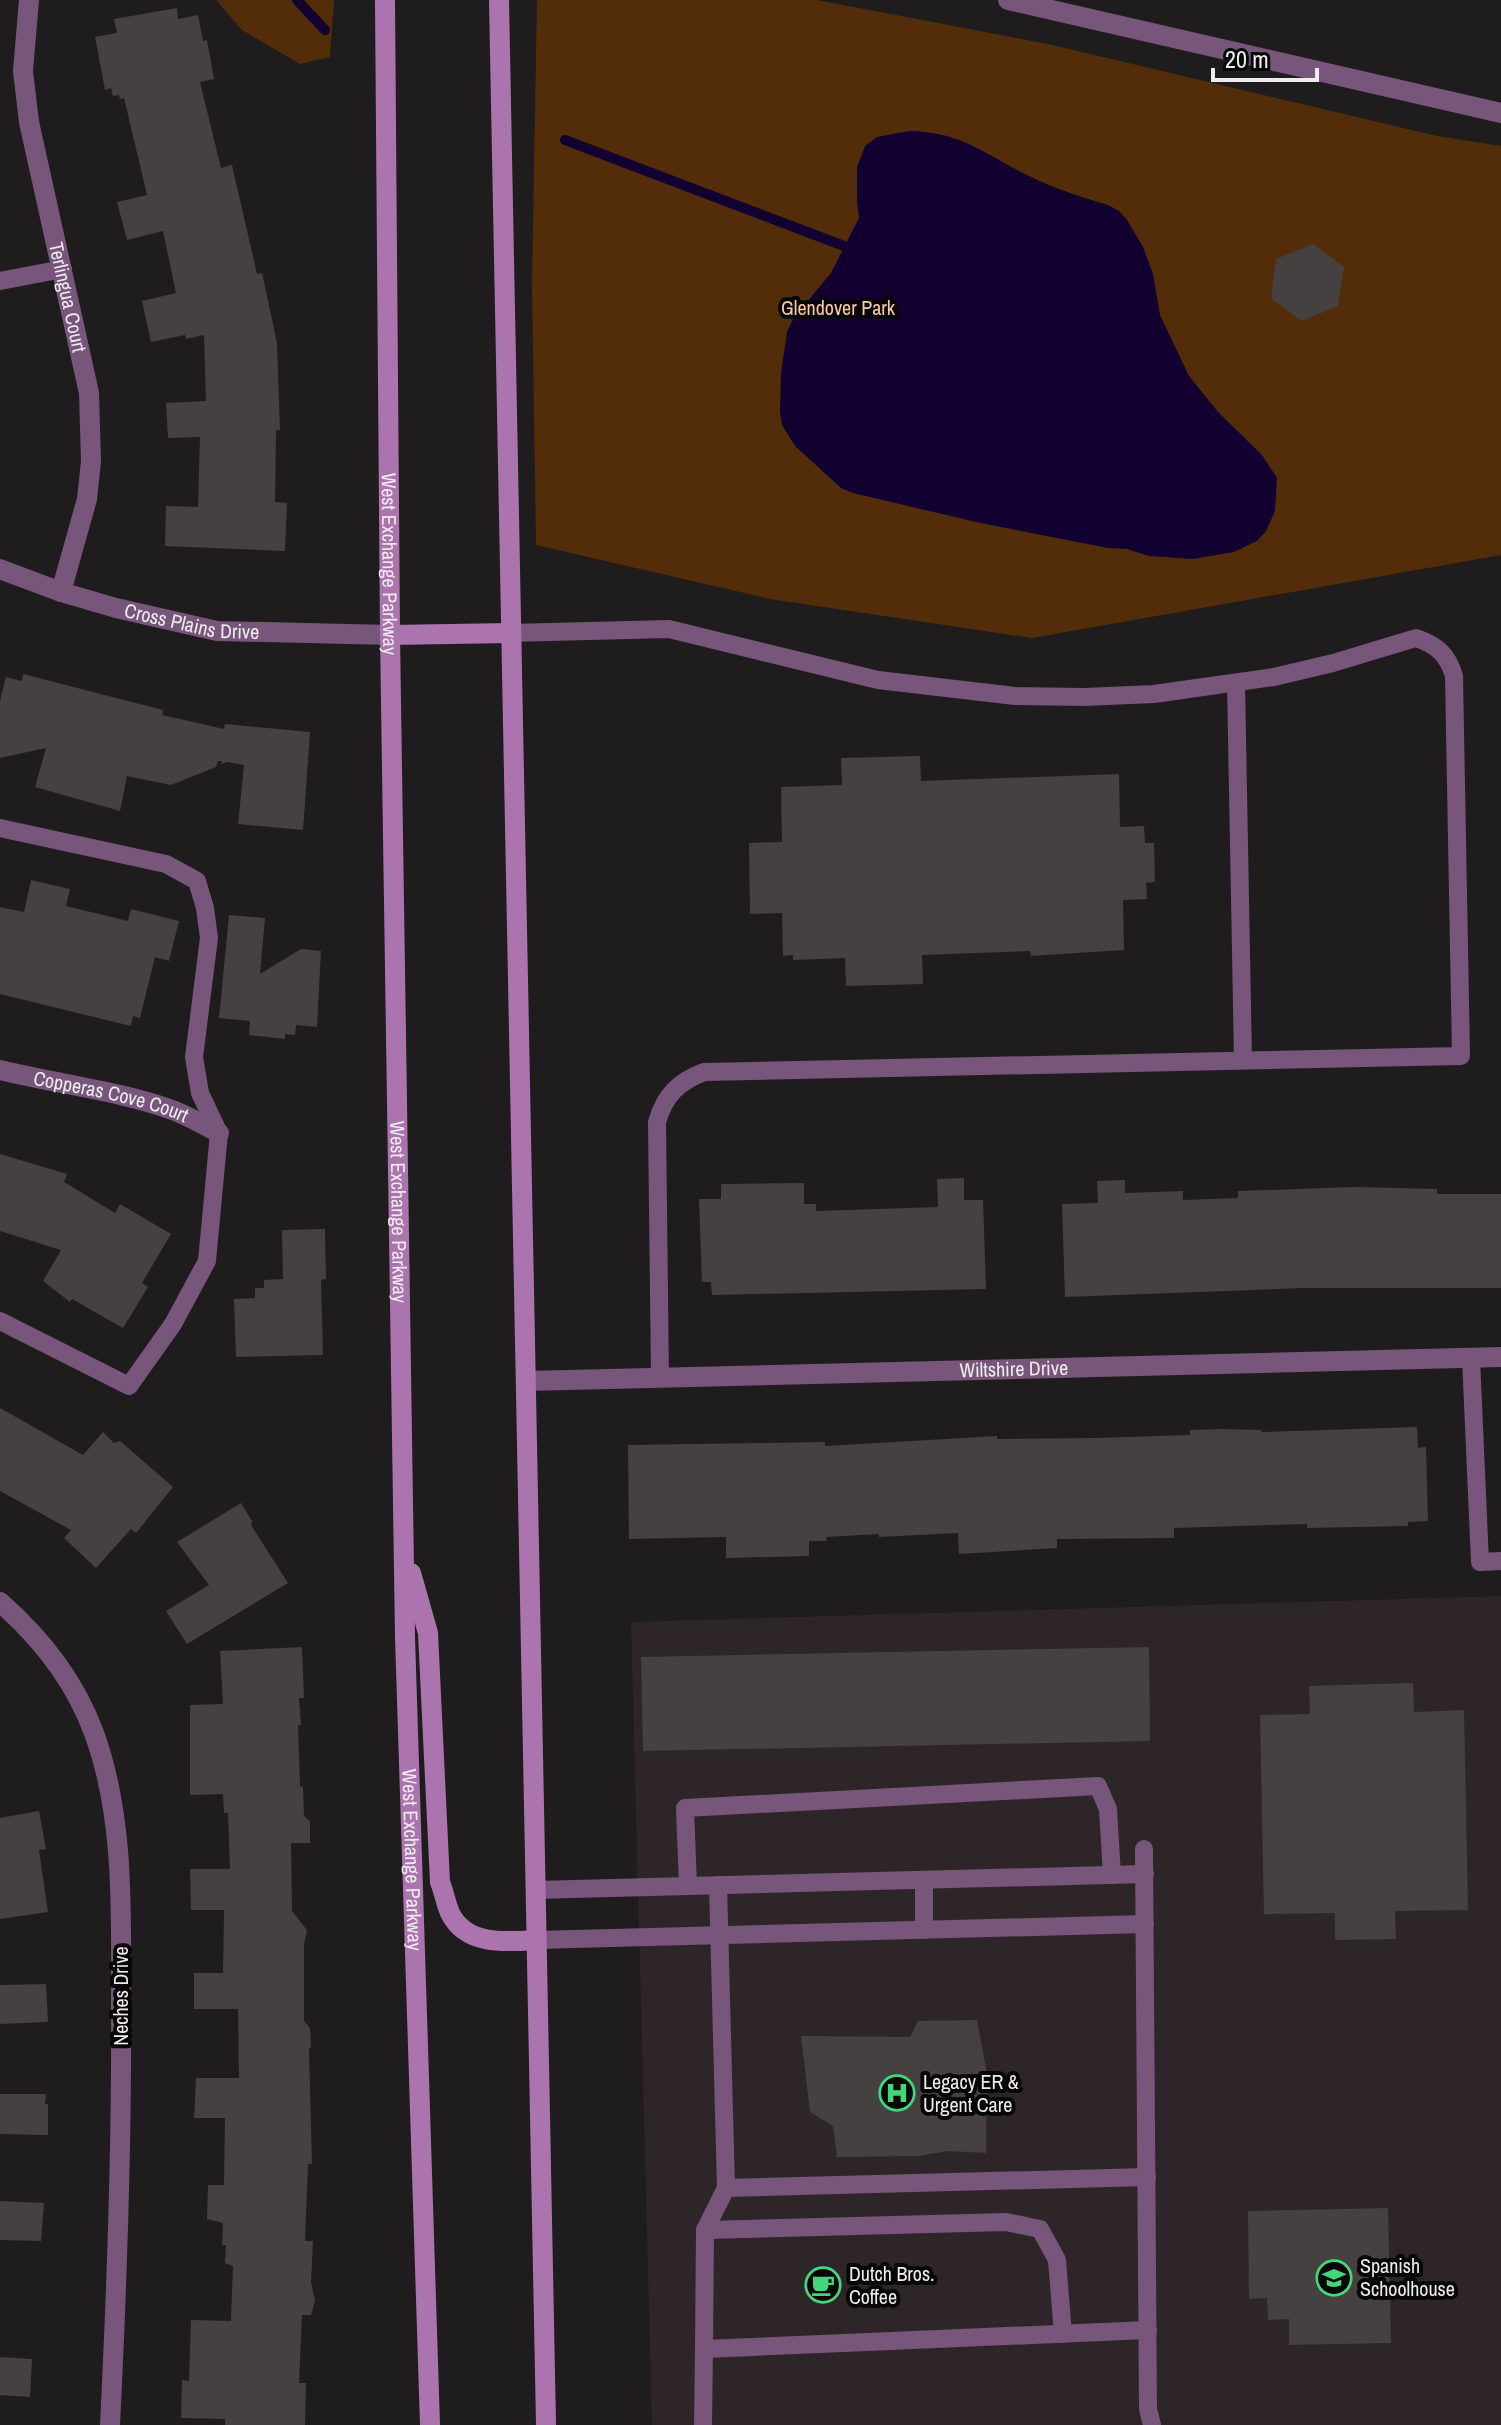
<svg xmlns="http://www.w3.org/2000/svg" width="1501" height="2425" font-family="'Archivo Narrow',sans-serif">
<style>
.built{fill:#2e2528}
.green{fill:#532d0a}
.water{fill:#110030}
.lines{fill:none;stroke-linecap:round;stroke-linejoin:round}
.stream{stroke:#110030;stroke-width:10}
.building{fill:#444140}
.lane{stroke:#78557a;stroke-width:18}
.street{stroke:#78557a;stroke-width:20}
.secondary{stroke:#ac74af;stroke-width:20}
.labels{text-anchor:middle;stroke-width:8;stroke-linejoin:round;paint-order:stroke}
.street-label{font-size:20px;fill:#eeeced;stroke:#080707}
.park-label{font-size:20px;fill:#fbcaa4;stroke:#080707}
.poi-label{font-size:20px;fill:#eeeced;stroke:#080707;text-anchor:start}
</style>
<rect width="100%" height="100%" fill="#1f1c1d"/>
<path class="built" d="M 1501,1596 L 1501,2425 L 652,2425 L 631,1622 Z"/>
<g class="green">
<path d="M 216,0 L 334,0 L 330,57 L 300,64 L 242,30 Z"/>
<path d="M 537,0 L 817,0 L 1048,44 L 1437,136 L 1501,146 L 1501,555 L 1032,638 L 770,599 L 536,545 L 532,285 Z"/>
</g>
<path class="water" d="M 909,131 C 964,132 985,155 1031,177 C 1055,189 1082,197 1108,205 L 1119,211 L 1127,220 L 1143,247 L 1153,274 L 1160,315 L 1189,376 L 1218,412 L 1262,455 L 1277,478 L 1275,511 L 1266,531 L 1257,541 L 1234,552 L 1192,559 L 1149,556 L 1127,549 L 1108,548 L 976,522 L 853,493 L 841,488 L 795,446 L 782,425 L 780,412 L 781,373 L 787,332 L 793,319 L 831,273 L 859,218 L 857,200 L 857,167 L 865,146 L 877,137 Z"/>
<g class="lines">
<g class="stream">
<path d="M 297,0 L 325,30"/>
<path d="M 565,140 L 844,246"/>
</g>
</g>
<g class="building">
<path d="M 177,8 L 178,19 L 198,15 L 203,41 L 207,40 L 214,79 L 200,82 L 221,168 L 232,165 L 257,274 L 262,273 L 277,343 L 280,430 L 276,430 L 275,502 L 287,503 L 285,551 L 165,546 L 166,506 L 198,507 L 200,437 L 168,438 L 166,403 L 206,401 L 204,335 L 186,339 L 185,335 L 151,342 L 142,301 L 176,293 L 163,231 L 127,240 L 117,202 L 147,195 L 124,98 L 120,99 L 119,95 L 113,96 L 111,88 L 105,90 L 95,37 L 117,33 L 114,19 Z"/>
<path d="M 1313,244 L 1344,267 L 1338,306 L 1302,321 L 1271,298 L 1276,259 Z"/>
<path d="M 23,674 L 163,710 L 162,715 L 224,729 L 225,724 L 310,732 L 303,830 L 238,824 L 244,765 L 227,762 L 221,764 L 222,761 L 218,761 L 216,767 L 171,785 L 127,776 L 120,811 L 35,787 L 46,748 L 0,758 L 0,701 L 6,677 L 22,681 Z"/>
<path d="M 920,756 L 921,781 L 1119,774 L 1120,827 L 1144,826 L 1145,843 L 1154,843 L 1155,882 L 1146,883 L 1147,899 L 1123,900 L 1124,950 L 1031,956 L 1030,951 L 922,955 L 923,984 L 846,986 L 845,958 L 793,960 L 793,955 L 783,956 L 782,913 L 750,914 L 749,843 L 782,842 L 781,787 L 842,785 L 841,758 Z"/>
<path d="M 31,880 L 70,889 L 66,906 L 128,921 L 131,909 L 179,921 L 169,961 L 155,957 L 140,1018 L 133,1016 L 131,1026 L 0,994 L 0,907 L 24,912 Z"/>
<path d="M 229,915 L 265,918 L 260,974 L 301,949 L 321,951 L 317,1027 L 296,1025 L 295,1035 L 285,1034 L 285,1039 L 249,1035 L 250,1021 L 219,1018 Z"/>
<path d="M 0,1154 L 67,1174 L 64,1182 L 115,1213 L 120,1204 L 171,1234 L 142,1283 L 148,1287 L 123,1328 L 72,1299 L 70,1302 L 43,1281 L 61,1250 L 0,1231 Z"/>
<path d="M 964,1178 L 964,1200 L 983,1200 L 986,1289 L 712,1295 L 711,1282 L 702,1282 L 699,1199 L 721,1199 L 721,1184 L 804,1183 L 804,1204 L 816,1204 L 816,1211 L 938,1207 L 937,1179 Z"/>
<path d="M 1125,1180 L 1125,1193 L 1183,1191 L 1183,1200 L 1238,1198 L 1238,1191 L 1354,1187 L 1437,1189 L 1437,1194 L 1501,1194 L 1501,1288 L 1302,1288 L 1065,1297 L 1062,1204 L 1098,1203 L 1097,1181 Z"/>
<path d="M 325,1229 L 326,1279 L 321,1280 L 323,1355 L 236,1357 L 234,1299 L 255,1298 L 255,1288 L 264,1288 L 264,1280 L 283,1279 L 282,1230 Z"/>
<path d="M 0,1408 L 83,1455 L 103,1432 L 114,1443 L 120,1441 L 173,1487 L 136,1533 L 131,1529 L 96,1568 L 64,1538 L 71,1530 L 0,1491 Z"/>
<path d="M 1417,1427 L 1418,1448 L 1426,1447 L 1428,1521 L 1408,1522 L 1408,1526 L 1307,1528 L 1307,1524 L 1174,1528 L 1174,1538 L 1057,1539 L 1057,1548 L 959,1554 L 958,1533 L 879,1537 L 879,1534 L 826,1537 L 827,1541 L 809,1541 L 809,1556 L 726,1558 L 726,1537 L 629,1539 L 628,1445 L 825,1442 L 825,1446 L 997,1436 L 997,1439 L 1095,1438 L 1190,1435 L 1190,1430 L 1223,1429 L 1261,1430 L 1261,1432 Z"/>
<path d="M 241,1503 L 252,1521 L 251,1525 L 288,1583 L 187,1644 L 166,1611 L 209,1585 L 177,1542 Z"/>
<path d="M 302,1647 L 304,1698 L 299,1698 L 301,1725 L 298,1725 L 300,1786 L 303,1787 L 304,1816 L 310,1821 L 310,1843 L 291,1843 L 292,1911 L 307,1930 L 304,1944 L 304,2021 L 310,2028 L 311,2047 L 309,2049 L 312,2164 L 308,2164 L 305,2241 L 313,2241 L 311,2282 L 315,2301 L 311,2315 L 302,2315 L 299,2383 L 306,2383 L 305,2425 L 225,2425 L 225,2419 L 181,2418 L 182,2380 L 189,2381 L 191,2320 L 231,2321 L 233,2266 L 225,2263 L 226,2245 L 222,2245 L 223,2223 L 207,2219 L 208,2185 L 224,2185 L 225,2118 L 194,2118 L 196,2078 L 239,2078 L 238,2009 L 194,2009 L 194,1973 L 223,1973 L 224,1910 L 191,1910 L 190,1869 L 230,1869 L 228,1813 L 224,1813 L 223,1794 L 190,1795 L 190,1705 L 223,1704 L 220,1651 Z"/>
<path d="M 1149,1647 L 1150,1741 L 643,1751 L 641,1657 Z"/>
<path d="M 1413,1683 L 1414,1712 L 1464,1710 L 1468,1910 L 1395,1911 L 1396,1939 L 1335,1940 L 1335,1913 L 1264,1914 L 1260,1715 L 1310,1714 L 1309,1686 Z"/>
<path d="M 39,1811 L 46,1849 L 39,1850 L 48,1912 L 0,1919 L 0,1818 Z"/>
<path d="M 46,1984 L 48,2022 L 0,2024 L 0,1985 Z"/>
<path d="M 977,2020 L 987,2073 L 986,2153 L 948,2151 L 918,2156 L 837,2157 L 833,2126 L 810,2112 L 801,2036 L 910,2037 L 918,2021 Z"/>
<path d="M 0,2094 L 46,2094 L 45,2104 L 48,2104 L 48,2135 L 0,2134 Z"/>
<path d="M 0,2201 L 44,2203 L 41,2241 L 0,2240 Z"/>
<path d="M 1388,2208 L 1391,2343 L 1289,2345 L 1289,2319 L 1268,2320 L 1267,2298 L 1249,2299 L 1248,2211 Z"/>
<path d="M 0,2357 L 32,2359 L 30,2397 L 0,2395 Z"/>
</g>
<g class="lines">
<g class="lane">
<path d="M 0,281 L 63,269"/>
<path d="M 510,633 L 669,629 L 878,680 L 1015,696 L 1084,697 L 1154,694 L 1274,677 L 1333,663 L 1416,638 C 1437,645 1448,655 1454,676 L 1461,1056 L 704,1072 C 678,1082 665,1095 657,1122 L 660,1378"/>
<path d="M 1236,683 L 1243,1060"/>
<path d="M 0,828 L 166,864 L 197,881 L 205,908 L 209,938 L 194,1057 L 200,1093 L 219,1133 L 207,1261 L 173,1324 L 129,1386 L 0,1321"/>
<path d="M 1471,1358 L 1480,1562 L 1501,1561"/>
<path d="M 1144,1849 L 1148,2409 L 1152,2425"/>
<path d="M 924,1880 L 924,1930"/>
<path d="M 718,1885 L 726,2188 L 1147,2177"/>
<path d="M 688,1886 L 685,1808 L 1098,1786 L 1108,1809 L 1112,1875"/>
<path d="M 536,1890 L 1145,1874"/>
<path d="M 536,1940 L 1145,1924"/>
<path d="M 705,2230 L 1006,2222 L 1040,2229 L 1057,2260 L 1063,2334"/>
<path d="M 704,2349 L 705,2230 L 726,2188"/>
<path d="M 703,2425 L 704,2349 L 1148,2330"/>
</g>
<g class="street">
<path id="s1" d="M 29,0 L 23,71 L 29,122 L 89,393 L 91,461 L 87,499 L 61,592"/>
<path d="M 1008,0 L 1501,113"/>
<path id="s2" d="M 0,569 L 61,592 L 116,608 L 217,631 L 390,635"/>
<path id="s3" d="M 0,1070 C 56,1084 122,1091 175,1111 C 190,1117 204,1125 219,1133"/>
<path id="s4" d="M 526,1381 L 1501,1357"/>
<path d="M 0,1602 C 41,1638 75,1681 94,1733 C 125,1818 121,1913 121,2002 C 122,2143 117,2284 110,2425"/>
</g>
<g class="secondary">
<path id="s5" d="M 385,0 L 390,635 L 405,1637 L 430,2425"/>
<path d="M 499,0 L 546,2425"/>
<path d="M 390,635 L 510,633"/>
<path d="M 411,1573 L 428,1633 L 440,1882 C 444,1892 446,1904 450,1913 C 466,1946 506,1942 536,1940"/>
</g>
</g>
<defs>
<symbol id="hospital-ring" viewBox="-11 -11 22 22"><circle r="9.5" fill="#080707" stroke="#42d77b" stroke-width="1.5"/><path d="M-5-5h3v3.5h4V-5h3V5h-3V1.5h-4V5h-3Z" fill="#42d77b"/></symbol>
<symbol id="school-ring" viewBox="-11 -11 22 22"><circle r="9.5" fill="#080707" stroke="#42d77b" stroke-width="1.5"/><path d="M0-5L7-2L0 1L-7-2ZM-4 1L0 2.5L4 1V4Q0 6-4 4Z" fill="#42d77b"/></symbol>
<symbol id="cafe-ring" viewBox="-11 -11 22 22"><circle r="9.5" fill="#080707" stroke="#42d77b" stroke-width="1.5"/><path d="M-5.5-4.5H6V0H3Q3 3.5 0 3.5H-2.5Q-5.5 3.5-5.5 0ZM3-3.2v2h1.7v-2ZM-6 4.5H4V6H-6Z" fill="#42d77b"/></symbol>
</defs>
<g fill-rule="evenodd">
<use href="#hospital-ring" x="877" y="2073" width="40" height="40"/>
<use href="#school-ring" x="1314" y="2258" width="40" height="40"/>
<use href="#cafe-ring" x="803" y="2265" width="40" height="40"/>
</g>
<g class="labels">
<g class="street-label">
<text dy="7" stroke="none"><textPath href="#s1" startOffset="302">Terlingua Court</textPath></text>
<text dy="7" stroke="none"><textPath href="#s5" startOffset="564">West Exchange Parkway</textPath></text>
<text dy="7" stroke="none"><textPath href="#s2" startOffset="200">Cross Plains Drive</textPath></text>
<text dy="7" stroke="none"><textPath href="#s3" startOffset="114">Copperas Cove Court</textPath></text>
<text dy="7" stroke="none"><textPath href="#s5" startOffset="1212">West Exchange Parkway</textPath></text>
<text dy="7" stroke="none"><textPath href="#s4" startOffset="488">Wiltshire Drive</textPath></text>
<text dy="7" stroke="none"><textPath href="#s5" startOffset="1860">West Exchange Parkway</textPath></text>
<text transform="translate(121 1996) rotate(-90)" y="7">Neches Drive</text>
</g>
<g class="park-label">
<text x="838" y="315">Glendover Park</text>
</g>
<g class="poi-label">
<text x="923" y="2089">Legacy ER &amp;<tspan x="923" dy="23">Urgent Care</tspan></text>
<text x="1360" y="2273">Spanish<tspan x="1360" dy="23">Schoolhouse</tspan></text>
<text x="849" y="2281">Dutch Bros.<tspan x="849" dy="23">Coffee</tspan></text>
</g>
</g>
<path d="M1213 68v12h104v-12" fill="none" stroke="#eeeced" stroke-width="4"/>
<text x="1225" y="68" font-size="24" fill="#eeeced" stroke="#080707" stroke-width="6" paint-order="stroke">20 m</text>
</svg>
